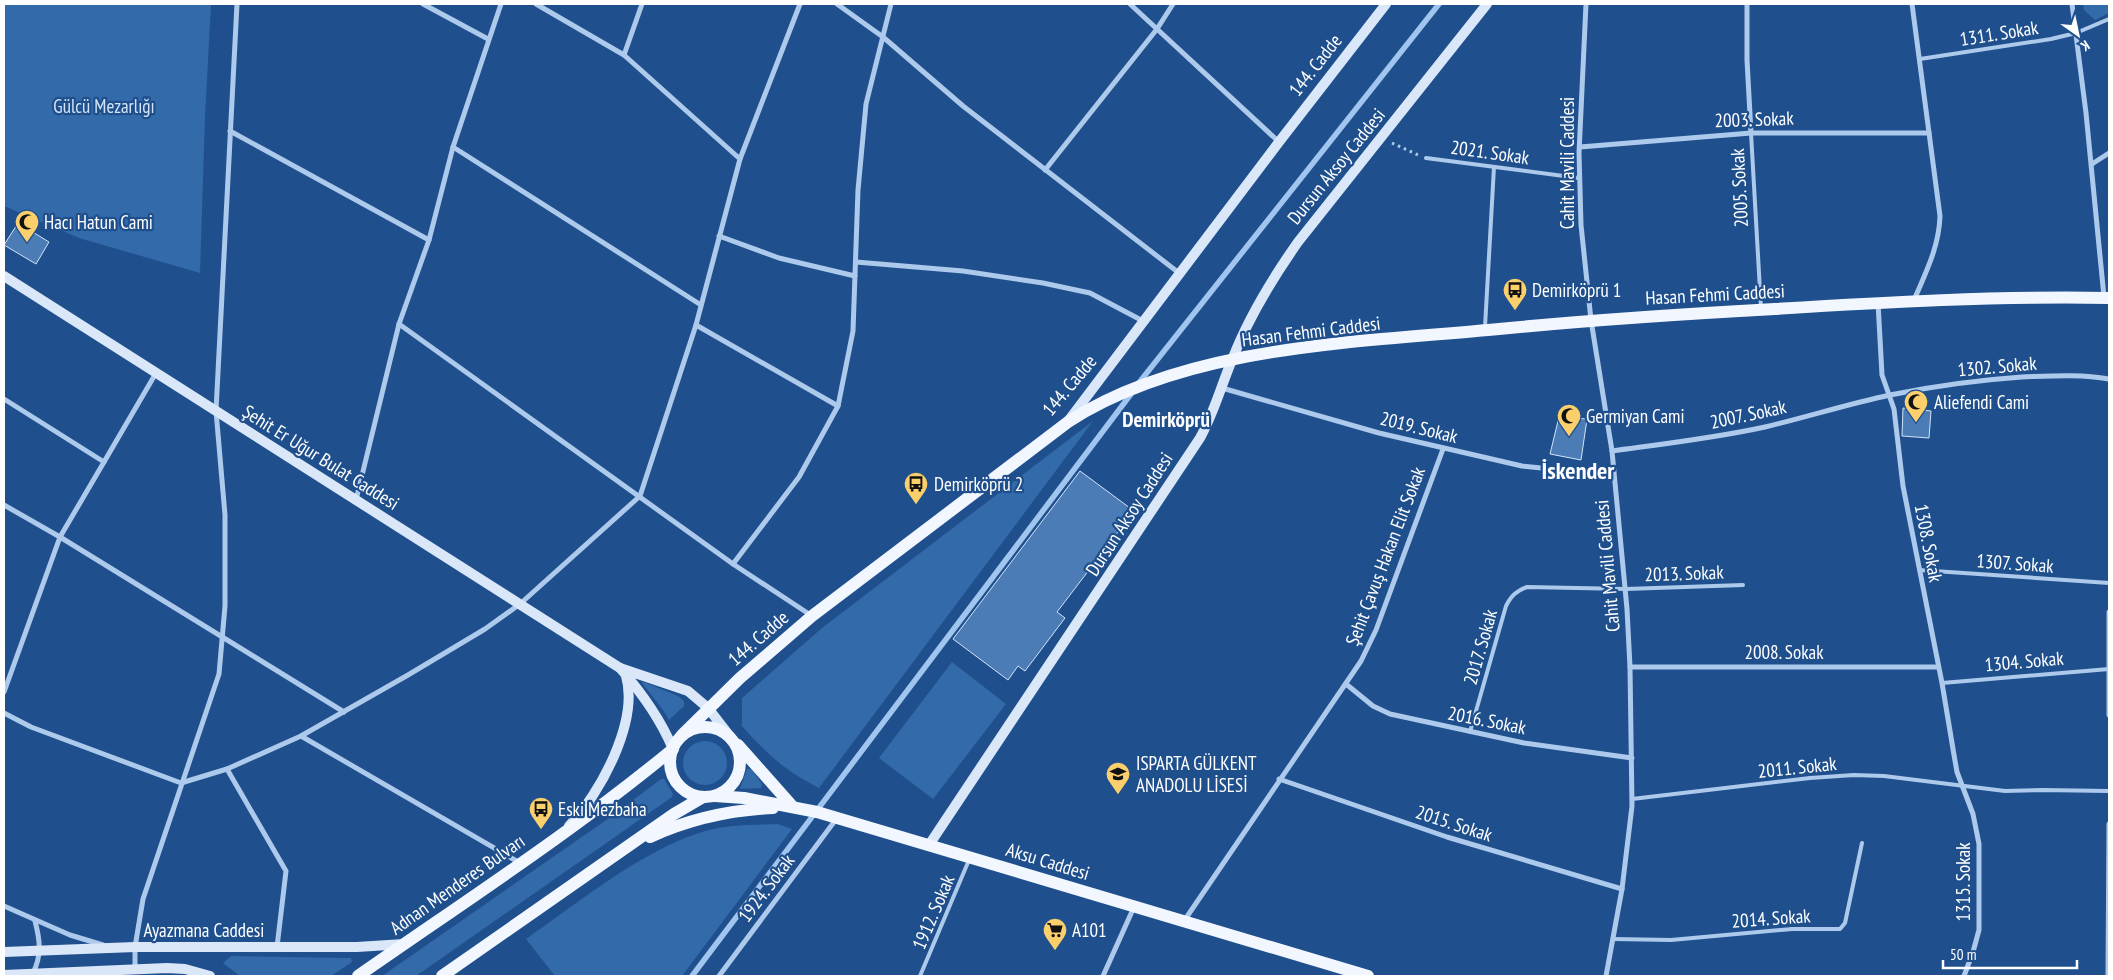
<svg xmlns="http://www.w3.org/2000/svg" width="2113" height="980" font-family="'PT Sans Narrow',sans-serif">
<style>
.green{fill:#326aaa}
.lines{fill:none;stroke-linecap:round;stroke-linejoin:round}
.stream{stroke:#a0c5ee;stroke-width:5.5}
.building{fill:#4b7cb6;stroke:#d2e4f9}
.path{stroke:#adcaec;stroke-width:3;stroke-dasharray:2.5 4;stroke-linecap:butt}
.lane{stroke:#adcaec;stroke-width:4}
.street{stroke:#adcaec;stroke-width:5}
.secondary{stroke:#d9e7f9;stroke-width:10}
.primary{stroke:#f2f7ff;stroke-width:12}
.labels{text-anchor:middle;stroke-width:4.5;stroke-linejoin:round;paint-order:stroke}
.street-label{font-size:19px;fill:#fff;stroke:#1f508d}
.park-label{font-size:19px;fill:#d2e4f9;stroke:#1f508d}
.poi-label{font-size:19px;fill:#fff;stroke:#1f508d;text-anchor:start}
.quarter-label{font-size:21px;font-weight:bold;fill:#fff;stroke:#1f508d}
.district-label{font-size:24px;font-weight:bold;fill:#fff;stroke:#1f508d}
</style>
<rect width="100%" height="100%" fill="#1f508d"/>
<g class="green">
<path d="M 4,4 L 211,4 L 205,117 L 200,273 L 79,238 L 4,206 Z"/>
<path d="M 2083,4 L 2109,4 L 2109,13 L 2095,20 L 2084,10 Z"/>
<path d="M 1093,421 L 819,788 C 784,770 768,755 742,726 L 742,698 L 822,628 Z"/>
<path d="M 952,662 L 1006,704 L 933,799 L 879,758 Z"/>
<path d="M 644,682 L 678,696 L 684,701 L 684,706 L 669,720 L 663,710 L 642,683 Z"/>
<circle cx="705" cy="763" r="22"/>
<path d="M 747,769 L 751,769 L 762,784 L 761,788 L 740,789 Z"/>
<path d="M 661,779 L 664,779 L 673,794 L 672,797 L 416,976 L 382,976 L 612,816 Z"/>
<path d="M 778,824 L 792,829 L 682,976 L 555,976 L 526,939 C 578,903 638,853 699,833 C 724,824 751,825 778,824 Z"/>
<path d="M 231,956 L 348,958 L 351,958 L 352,962 L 331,976 L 240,976 L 223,963 Z"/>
</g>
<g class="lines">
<g class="stream">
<path d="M 1138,384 L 1439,4"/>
<path d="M 692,976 L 1131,394"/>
</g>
</g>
<g class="building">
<path d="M 18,223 L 49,242 L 36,264 L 4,245 Z"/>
<path d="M 1903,408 L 1931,411 L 1929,438 L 1902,436 Z"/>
<path d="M 1559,417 L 1587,419 L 1581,460 L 1550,454 Z"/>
<path d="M 1080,471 L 1134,511 L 1057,612 L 1065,618 L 1025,671 L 1018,666 L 1008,680 L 953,639 Z"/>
</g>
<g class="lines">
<path class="path" d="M 1392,143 L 1418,155"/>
<g class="lane">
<path d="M 1920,59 L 2051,39 L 2076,33 L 2109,19"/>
<path d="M 1751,133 L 1761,308"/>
<path d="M 1426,158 L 1579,178"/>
<path d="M 1485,327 L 1494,167"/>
<path d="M 1919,570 L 2109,583"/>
<path d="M 1942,683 L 2109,669"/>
<path d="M 1470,732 L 1506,606 C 1511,596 1516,591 1527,587 L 1626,589 L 1743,585"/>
<path d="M 1632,799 L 1810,778 L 1854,775 L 1884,776 L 2005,791 L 2042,790 L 2109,791"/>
<path d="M 1613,939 L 1671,940 L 1792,929 L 1840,929 L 1845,923 L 1862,843"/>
<path d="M 920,976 L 969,860"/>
</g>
<g class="street">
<path d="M 423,4 L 488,39"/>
<path d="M 536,4 L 624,55 L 740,159"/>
<path d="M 837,4 L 883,37 L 963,106 L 1179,273"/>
<path d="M 1130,4 L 1279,142"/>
<path d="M 1586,4 L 1579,153 L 1581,225 L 1591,320 L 1612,451 L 1627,609 L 1630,667 L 1632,806 L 1622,889 L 1606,976"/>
<path d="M 1747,4 L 1747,60 L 1751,133"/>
<path d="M 1912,4 L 1940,216 C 1939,247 1926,272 1914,300"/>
<path d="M 2072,4 L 2086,113 L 2104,297"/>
<path d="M 624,55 L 642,4"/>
<path d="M 230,131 L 429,240"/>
<path d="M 453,147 L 701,305"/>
<path d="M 1580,147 L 1751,133 L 1929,133"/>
<path d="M 2092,164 L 2109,153"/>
<path d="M 1045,170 L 1157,29 L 1173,4"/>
<path d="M 719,236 L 779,258 L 855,276"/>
<path d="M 856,262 L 963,271 L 1043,283 L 1090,293 L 1143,321"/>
<path d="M 1878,303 L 1882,375 L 1894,409 L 1903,486 L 1942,683 L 1954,755 L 1957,772 L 1973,814 L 1979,844 L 1979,930 L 1973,952 L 1964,976"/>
<path d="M 399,324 L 733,564 L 812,616"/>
<path d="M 696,325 L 838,406"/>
<path d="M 1222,388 L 1379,433 L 1522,466 L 1561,470 L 1613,469"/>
<path d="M 4,399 L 104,462 L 60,537 L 4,505"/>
<path d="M 1612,451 C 1663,444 1715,438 1765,427 C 1807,417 1848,404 1890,395 C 1934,386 1978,380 2022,377 C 2051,376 2081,374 2109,379"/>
<path d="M 104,462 L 156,373"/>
<path d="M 356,500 L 399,324 L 429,240 L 453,147 L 501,4"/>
<path d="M 733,564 L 799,477 L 838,406 L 853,331 L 858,190 L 866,104 L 891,4"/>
<path d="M 2109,612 L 2109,715"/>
<path d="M 1630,667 L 1938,667"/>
<path d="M 1346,684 L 1373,706 L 1390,714 L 1524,743 L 1632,758"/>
<path d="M 4,692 L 60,537 L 344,712"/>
<path d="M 4,713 L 31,727 L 181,783 L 227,769 L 301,736 L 408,675 L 485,629 L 520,604 L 640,496 L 696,325 L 740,159 L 800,4"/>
<path d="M 301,736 L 520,863"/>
<path d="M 227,769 L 286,871 L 277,947"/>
<path d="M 1279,779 L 1447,837 L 1622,889"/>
<path d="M 4,906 L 70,935 L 103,945"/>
<path d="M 1184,921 L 1361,661 L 1376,630 L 1443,449"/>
<path d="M 135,968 L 135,947 L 143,899 L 219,674 L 225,606 L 225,515 L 216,411 L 237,4"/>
<path d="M 33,973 C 42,955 40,940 35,921"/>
<path d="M 719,976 L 837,818"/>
<path d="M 1103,976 L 1134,907"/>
<path d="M 2108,976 L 2109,824"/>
</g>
<g class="secondary">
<path d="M 4,276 L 620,668"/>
<path d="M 1069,420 L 1279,142 L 1386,4"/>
<path d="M 673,749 C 660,718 642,693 620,668 L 688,691 L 708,708 L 732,739"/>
<path d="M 569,826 C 600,794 639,722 626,676"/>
<path d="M 929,845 L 1200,438 C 1214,413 1221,386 1232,360 C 1248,318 1272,279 1298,242 L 1487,4"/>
<path d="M 4,952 L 135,947 L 357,947 L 404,944"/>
<path d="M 4,975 L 167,968 L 185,969 L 210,976"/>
</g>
<g class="primary">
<circle cx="705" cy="762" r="35"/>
<path d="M 682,735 L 740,678 L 812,616 L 1068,422 C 1186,345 1362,342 1499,329 C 1591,320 1683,314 1775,309 C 1886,302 1997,296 2109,298"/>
<path d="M 738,745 L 793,807"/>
<path d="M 715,796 L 744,798 L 817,812 L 1368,976"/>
<path d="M 650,837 C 689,819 730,810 773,808"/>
<path d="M 358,976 C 464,902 574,831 673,749"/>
<path d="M 442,976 L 674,814 L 703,797"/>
</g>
</g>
<defs>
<symbol id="mosque-pin" viewBox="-11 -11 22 30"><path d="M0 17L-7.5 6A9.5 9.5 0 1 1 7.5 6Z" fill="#facf6c" stroke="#1f508d"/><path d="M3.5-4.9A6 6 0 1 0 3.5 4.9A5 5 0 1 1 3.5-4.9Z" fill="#111"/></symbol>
<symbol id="bus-pin" viewBox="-11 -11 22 30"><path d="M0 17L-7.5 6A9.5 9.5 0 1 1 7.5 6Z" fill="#facf6c" stroke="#1f508d"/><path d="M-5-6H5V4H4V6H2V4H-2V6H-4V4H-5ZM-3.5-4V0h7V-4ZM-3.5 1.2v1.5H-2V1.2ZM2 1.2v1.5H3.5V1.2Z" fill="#111"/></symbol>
<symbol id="school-pin" viewBox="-11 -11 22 30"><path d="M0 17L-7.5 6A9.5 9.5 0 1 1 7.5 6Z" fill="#facf6c" stroke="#1f508d"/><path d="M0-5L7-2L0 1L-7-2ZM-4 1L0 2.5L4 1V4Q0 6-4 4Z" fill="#111"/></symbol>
<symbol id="supermarket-pin" viewBox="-11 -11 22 30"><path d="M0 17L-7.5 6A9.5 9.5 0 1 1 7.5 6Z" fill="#facf6c" stroke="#1f508d"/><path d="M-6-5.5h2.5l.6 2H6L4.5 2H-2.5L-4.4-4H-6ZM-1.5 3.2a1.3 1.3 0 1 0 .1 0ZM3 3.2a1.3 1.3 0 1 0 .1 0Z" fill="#111"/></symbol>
</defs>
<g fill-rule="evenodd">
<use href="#mosque-pin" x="13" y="208" width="28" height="38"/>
<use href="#bus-pin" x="1501" y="276" width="28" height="38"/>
<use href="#mosque-pin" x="1902" y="388" width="28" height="38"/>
<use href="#mosque-pin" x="1555" y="402" width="28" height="38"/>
<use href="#bus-pin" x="902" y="470" width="28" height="38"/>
<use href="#school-pin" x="1104" y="760" width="28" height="38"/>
<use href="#bus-pin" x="527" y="795" width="28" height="38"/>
<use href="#supermarket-pin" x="1041" y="916" width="28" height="38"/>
</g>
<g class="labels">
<g class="street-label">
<text transform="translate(1999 33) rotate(-9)" y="7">1311. Sokak</text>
<text transform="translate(1315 65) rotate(-52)" y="7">144. Cadde</text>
<text transform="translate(1754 119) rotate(-2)" y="7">2003. Sokak</text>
<text transform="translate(1490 152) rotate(8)" y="7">2021. Sokak</text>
<text transform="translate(1567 163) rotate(-90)" y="7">Cahit Mavili Caddesi</text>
<text transform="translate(1336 166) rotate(-51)" y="7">Dursun Aksoy Caddesi</text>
<text transform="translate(1739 188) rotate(-93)" y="7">2005. Sokak</text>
<text transform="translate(1715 294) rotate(-3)" y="7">Hasan Fehmi Caddesi</text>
<text transform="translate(1311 331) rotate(-7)" y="7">Hasan Fehmi Caddesi</text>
<text transform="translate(1997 366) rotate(-5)" y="7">1302. Sokak</text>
<text transform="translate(1069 385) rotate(-50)" y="7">144. Cadde</text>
<text transform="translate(1748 414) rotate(-12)" y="7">2007. Sokak</text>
<text transform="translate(1419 427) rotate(14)" y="7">2019. Sokak</text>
<text transform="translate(321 457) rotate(32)" y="7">Şehit Er Uğur Bulat Caddesi</text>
<text transform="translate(1129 514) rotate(-57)" y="7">Dursun Aksoy Caddesi</text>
<text transform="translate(1929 543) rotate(79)" y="7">1308. Sokak</text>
<text transform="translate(1385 556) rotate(-69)" y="7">Şehit Çavuş Hakan Elit Sokak</text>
<text transform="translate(2015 563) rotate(4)" y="7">1307. Sokak</text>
<text transform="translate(1607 566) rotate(-95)" y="7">Cahit Mavili Caddesi</text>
<text transform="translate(1684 573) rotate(-2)" y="7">2013. Sokak</text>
<text transform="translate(758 638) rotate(-41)" y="7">144. Cadde</text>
<text transform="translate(1480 647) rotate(-74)" y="7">2017. Sokak</text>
<text x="1784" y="659">2008. Sokak</text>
<text transform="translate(2024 661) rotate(-5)" y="7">1304. Sokak</text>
<text transform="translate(1487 720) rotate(11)" y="7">2016. Sokak</text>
<text transform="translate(1797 767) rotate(-6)" y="7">2011. Sokak</text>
<text transform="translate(1454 823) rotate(18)" y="7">2015. Sokak</text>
<text transform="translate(1048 861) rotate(17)" y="7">Aksu Caddesi</text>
<text transform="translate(1963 882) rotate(-90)" y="7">1315. Sokak</text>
<text transform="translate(457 884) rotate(-35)" y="7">Adnan Menderes Bulvarı</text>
<text transform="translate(766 888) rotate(-53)" y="7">1924. Sokak</text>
<text transform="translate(933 912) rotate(-67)" y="7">1912. Sokak</text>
<text transform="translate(1771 918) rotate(-4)" y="7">2014. Sokak</text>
<text x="204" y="937">Ayazmana Caddesi</text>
</g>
<g class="park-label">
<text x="104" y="113">Gülcü Mezarlığı</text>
</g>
<g class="poi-label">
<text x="44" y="229">Hacı Hatun Cami</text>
<text x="1532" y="297">Demirköprü 1</text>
<text x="1934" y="409">Aliefendi Cami</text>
<text x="1586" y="423">Germiyan Cami</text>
<text x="934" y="491">Demirköprü 2</text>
<text x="1136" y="770">ISPARTA GÜLKENT<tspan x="1136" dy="22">ANADOLU LİSESİ</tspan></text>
<text x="558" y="816">Eski Mezbaha</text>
<text x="1072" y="937">A101</text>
</g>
<g class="quarter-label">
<text x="1166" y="427">Demirköprü</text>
</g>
<g class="district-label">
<text x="1578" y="479">İskender</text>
</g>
</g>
<rect width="2113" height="980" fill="none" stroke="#ffffff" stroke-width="10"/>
<g transform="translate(2078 35) rotate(147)" stroke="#1f508d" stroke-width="4" paint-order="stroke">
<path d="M0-4L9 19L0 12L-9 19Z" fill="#ffffff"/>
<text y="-8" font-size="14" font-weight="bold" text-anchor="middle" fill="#ffffff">K</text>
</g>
<path d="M1943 960v8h134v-8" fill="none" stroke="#ffffff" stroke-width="2.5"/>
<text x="1950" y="960" font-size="15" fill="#ffffff" stroke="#1f508d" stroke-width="4" paint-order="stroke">50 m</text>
</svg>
